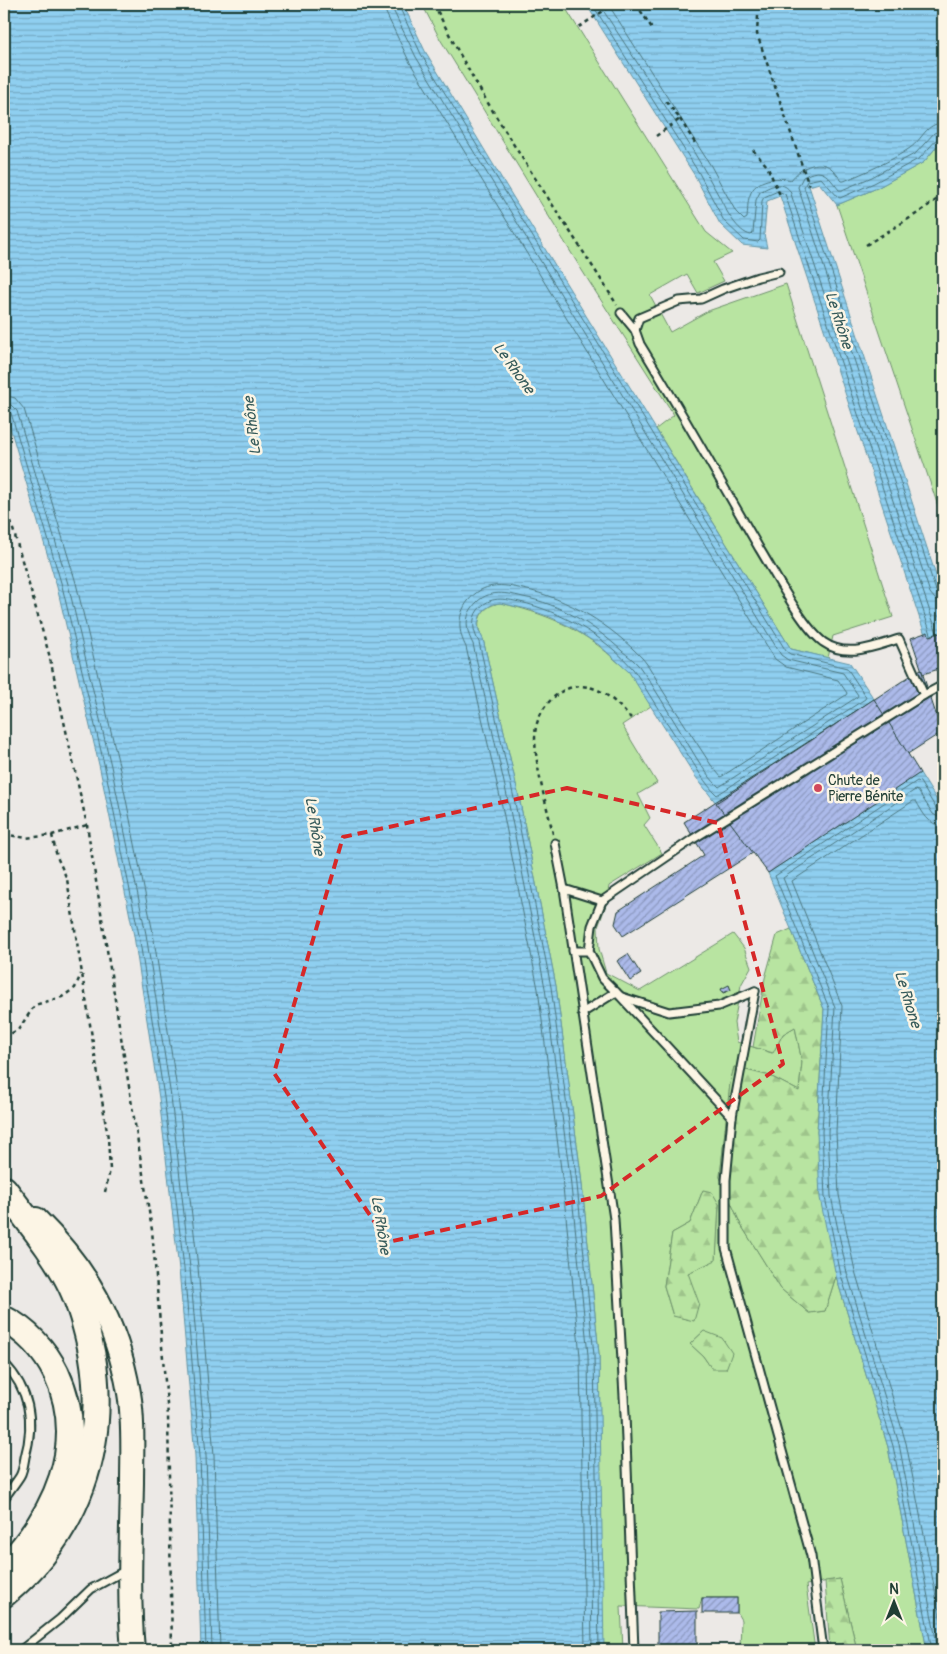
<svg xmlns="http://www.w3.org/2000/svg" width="947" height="1654" font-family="Pangolin,sans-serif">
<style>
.green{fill:#b8e4a1;stroke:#6c906a;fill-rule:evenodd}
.forest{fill:url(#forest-firs);stroke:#6c906a}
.water{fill:url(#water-rules);stroke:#6295a5}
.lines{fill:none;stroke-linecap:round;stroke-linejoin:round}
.shore{stroke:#4c777f;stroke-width:1}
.building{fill:url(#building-hatch);stroke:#1f3d34}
.service-casing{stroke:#1f3d34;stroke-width:11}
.trunk-casing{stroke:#1f3d34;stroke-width:26}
.motorway-casing{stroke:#1f3d34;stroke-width:29}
.path{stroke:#1f3d34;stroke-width:2.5;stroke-dasharray:4 4;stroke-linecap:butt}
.service{stroke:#fcf5e5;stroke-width:7}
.trunk{stroke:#fcf5e5;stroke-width:22}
.motorway{stroke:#fcf5e5;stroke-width:25}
.marked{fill:none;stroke:#d62828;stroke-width:4;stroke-dasharray:10 6;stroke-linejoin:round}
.poi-dot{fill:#d1495b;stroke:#fcf5e5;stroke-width:2}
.labels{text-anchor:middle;stroke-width:5;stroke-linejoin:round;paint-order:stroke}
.poi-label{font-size:14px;fill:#1f3d34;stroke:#fcf5e5;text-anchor:start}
.water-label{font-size:15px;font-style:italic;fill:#355a5a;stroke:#fcf5e5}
</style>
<defs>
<pattern id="forest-firs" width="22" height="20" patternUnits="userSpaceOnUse" patternTransform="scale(1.25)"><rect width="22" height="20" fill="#b8e4a1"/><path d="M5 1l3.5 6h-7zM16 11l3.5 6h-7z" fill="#9ec48b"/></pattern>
<pattern id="water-rules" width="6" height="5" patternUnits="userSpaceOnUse" patternTransform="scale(1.25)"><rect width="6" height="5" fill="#8fcff0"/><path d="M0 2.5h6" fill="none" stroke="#74a9c3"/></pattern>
<pattern id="building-hatch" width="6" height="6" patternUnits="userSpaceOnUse" patternTransform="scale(1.25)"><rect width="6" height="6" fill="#acbaea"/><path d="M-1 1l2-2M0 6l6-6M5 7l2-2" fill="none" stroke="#8b98be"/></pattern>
</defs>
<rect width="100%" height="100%" fill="#ece9e6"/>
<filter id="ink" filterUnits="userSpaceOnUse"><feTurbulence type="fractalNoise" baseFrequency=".02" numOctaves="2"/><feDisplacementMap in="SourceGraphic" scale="10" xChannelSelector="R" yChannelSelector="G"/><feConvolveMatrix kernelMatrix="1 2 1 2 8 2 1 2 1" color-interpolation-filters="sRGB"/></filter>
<g filter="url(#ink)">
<g class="green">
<path d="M 422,4 L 563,4 L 706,232 L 732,253 L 713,262 L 724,281 L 698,293 L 687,274 L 650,295 L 670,332 L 708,311 L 786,284 L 893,617 L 833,636 L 828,658 L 791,649 L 656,429 L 674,415 L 583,272 L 440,39 Z"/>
<path d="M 943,139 L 943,521 L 837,205 L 877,188 L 924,162 Z"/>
<path d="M 500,603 C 544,613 579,627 613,658 C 618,663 625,667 630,673 C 638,683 644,695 651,706 L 622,725 L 657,783 L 638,794 L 650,818 L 644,825 L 662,853 L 609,886 L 606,905 L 598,927 L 599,949 L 606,973 L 640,991 L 733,934 L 744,948 L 751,967 L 741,985 L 734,1023 L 737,1042 L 772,1053 L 783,1034 L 795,1027 L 802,1062 L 799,1091 L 770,1076 L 734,1067 L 730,1084 L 720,1177 L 741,1225 L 781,1289 L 809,1313 L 825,1311 L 836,1276 L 888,1447 L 927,1650 L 857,1650 L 840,1579 L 806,1585 L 815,1650 L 740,1650 L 741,1620 L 737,1613 L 737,1598 L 702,1598 L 699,1609 L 621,1606 L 623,1650 L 602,1650 L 599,1354 L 581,1175 L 556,986 L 520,802 L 483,639 C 473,623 481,606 500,603 ZM 703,1190 L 719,1204 L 716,1259 L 688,1273 L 673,1316 L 664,1286 L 672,1233 L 690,1223 ZM 704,1331 L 712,1369 L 703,1356 L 690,1344 Z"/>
</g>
<g class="forest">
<path d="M 791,929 L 824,1009 L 817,1132 L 836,1276 L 825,1311 L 809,1313 L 781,1289 L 741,1225 L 720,1177 L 730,1084 L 734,1067 L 770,1076 L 799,1091 L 802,1062 L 795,1027 L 783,1034 L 773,1053 L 753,1047 L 765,978 L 777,935 Z"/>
<path d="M 703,1190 L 712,1192 L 719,1204 L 716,1260 L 688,1273 L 699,1303 L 694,1321 L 673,1316 L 664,1286 L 672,1233 L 690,1223 Z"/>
<path d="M 704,1331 L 722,1338 L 732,1353 L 726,1369 L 712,1369 L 703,1356 L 690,1344 Z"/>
<path d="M 840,1579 L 857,1650 L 830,1650 L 825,1581 Z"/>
</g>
<g class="water">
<path d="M 4,4 L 403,4 L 425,51 L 502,179 L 791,649 L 850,663 L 874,699 L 716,803 L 695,776 L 629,672 L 599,645 L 571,627 L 550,617 L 527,609 L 500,603 L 493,604 L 485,609 L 480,616 L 478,624 L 479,631 L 483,639 L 520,802 L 556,986 L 581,1175 L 599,1354 L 604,1650 L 201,1650 L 195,1456 L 179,1269 L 159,1098 L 134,936 L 100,769 L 57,587 L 4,407 Z"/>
<path d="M 586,4 L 943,4 L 943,139 L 924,162 L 877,188 L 837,205 L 819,183 L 809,186 L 943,597 L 943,689 L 780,196 L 767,201 L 764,234 L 767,248 L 742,245 L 720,224 L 695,176 Z"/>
<path d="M 920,773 L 943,810 L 943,1650 L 927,1650 L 888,1447 L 836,1276 L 820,1198 L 817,1132 L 824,1009 L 768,873 Z"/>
</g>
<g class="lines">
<g class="shore">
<path d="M 385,4 L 386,13 L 409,61 L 775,659 L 786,667 L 838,680 L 847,693 L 846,695 L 721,777 L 711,765 C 695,740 679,716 663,691 C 657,681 651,668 643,659 C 611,625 568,598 523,589 C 502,584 483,582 468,601 C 457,615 458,632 466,647 L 502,806 L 538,989 L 562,1177 L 580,1356 L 585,1650"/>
<path d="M 392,4 L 393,10 L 416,57 L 781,655 L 788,660 L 843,673 L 858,695 L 857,697 L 719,787 C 704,773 693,752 682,734 C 668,712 655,687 639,666 C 634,660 628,656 622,651 C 594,625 560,604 523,597 C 503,592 485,589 472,608 C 464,619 467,633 473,644 L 509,805 L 545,988 L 570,1176 L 588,1355 L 592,1650"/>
<path d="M 398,4 L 421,54 L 786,651 L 790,654 L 847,668 L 866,697 L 865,699 L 717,795 C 705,784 696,767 686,752 C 673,732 660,712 647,691 C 643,684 638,676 633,669 C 606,637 560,611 520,602 C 504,599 490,595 478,610 C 471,619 473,632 479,642 L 515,803 L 551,987 L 576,1175 L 594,1355 L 599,1650"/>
<path d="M 592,4 L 699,173 L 724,221 L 744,240 L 758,242 L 760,240 L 762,201 L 764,197 L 778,191 L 785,194 L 931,634"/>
<path d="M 599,4 C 640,68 684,131 720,198 C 725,209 738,233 751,235 L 753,233 L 756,200 L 760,192 C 770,186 782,180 790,191 L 937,633"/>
<path d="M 608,4 L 711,166 L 736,212 L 744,220 L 747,218 C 748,211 747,202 750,195 C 755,179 777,176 791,180 C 799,169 817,158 831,168 C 835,171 838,177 842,181 L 844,181 C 866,172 890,162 910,148 C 923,139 926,123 943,123"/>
<path d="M 943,130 L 934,133 L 916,153 L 872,177 L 842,190 L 839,190 C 827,175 823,166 803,177 L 798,187 L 930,593 L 935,599 L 943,601"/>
<path d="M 943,137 L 938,138 L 920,158 L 874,183 L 840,198 L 838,197 L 821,178 L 807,181 L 804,187 L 936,591 L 939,594 L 943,595"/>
<path d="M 4,395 L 15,398 L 24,409 L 76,583 L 119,765 L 153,933 L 178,1096 L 198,1267 L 214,1455 L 220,1650"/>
<path d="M 4,403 L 11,405 L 17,411 L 68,584 L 111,766 L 146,934 L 171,1097 L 190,1268 L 206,1455 L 212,1650"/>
<path d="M 4,409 L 8,410 L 11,413 L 62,586 L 105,768 L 139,935 L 164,1097 L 184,1268 L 200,1456 L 206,1650"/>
<path d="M 943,826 C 928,825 923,813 916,801 L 913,801 L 792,881 L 842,1006 L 836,1132 L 839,1195 L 855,1271 L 906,1443 L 943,1632"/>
<path d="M 932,1650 L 893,1446 L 841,1275 L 825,1197 L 822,1132 L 829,1008 L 775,876 L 917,781 L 920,782 L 937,810 L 943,812"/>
<path d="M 938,1650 L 899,1444 L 847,1273 L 831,1196 L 828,1132 L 835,1007 L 783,878 L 915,790 L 918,791 L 933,814 L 938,817 L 943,818"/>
</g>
</g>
<g class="building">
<path d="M 928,632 L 929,636 L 943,632 L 943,665 L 941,665 L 942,668 L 923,674 L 911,638 Z"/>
<path d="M 921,669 L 942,732 L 623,936 L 615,924 L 618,911 L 704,855 L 684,822 Z"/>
<path d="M 874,699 L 920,773 L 768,873 L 716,803 Z"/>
<path d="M 628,954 L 641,974 L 630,981 L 617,961 Z"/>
<path d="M 729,985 L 731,990 L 723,993 L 721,989 Z"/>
<rect x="702" y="1598" width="35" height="15"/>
<path d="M 697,1611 L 697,1650 L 658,1650 L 658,1612 Z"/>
</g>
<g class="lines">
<defs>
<g id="service">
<path d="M 779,272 L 758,277 L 723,289 L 701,299 L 679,301 L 639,318 L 635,330 L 640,344 C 681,411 720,480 759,548 C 774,572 801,625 823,642 C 847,659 875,646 899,639 L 924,695"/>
<path d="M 621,313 L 635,330"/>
<path d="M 555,843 L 564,889 L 614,1219 L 625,1414 L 634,1650"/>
<path d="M 564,889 L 602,901"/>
<path d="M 573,951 L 589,951"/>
<path d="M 755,991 L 732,1117 L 726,1180 L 726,1248 L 811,1556 L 823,1650"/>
<path d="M 622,997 L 669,1012 L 719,1006 L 755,991"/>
<path d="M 582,1013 L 616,992"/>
<path d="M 732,1117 L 621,997 L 602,978 L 589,951 L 592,926 L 602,901 L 693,839 L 924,695 L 943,685"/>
<path d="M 4,1363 C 30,1390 35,1422 25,1457 C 24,1463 23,1471 20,1476 C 15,1484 9,1491 4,1499"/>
<path d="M 21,1650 L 60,1619 L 91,1589 L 126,1570"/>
</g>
<path id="trunk" d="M 36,1219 C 86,1268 117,1322 129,1393 C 134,1422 132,1453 132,1483 C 131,1539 128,1595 133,1650"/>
<g id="motorway">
<path d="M 4,1189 C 27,1220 54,1251 71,1286 C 81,1307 87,1330 92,1354 C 108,1447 77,1534 4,1594"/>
<path d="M 4,1319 C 26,1330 45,1350 56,1373 C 90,1445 55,1516 4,1569"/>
</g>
</defs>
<use href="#service" class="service-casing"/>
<use href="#trunk" class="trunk-casing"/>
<use href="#motorway" class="motorway-casing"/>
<g class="path">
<path d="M 434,4 C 485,110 555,205 617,305"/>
<path d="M 636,4 L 652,28"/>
<path d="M 758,16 L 757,34 L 809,186"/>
<path d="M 579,27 L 614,4"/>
<path d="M 680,119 L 695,143"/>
<path d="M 656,136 L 680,119 L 666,101"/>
<path d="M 753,150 L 767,166 L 780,195"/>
<path d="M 866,245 L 918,213 L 943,195"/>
<path d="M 4,498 L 49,654 L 87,825 L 152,1230 L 168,1416 L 172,1650"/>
<path d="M 4,834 L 26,838 L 52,835 L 87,825"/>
<path d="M 553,834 C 546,802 535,768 535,735 C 536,709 561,681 588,687 C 606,690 619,706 631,718"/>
<path d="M 52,835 L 57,857 L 67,879 L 108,1138 L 110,1170 L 105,1192"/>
<path d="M 4,1037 L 18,1030 L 35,1005 L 62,997 L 75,988 L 81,974"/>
</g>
<use href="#service" class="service"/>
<use href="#trunk" class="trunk"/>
<use href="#motorway" class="motorway"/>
</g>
</g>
<path class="marked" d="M 567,788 L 718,823 L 783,1064 L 601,1196 L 388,1242 L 274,1073 L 343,837 Z"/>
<circle class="poi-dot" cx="818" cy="788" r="5"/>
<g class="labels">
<g class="poi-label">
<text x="828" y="785">Chute de<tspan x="828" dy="16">Pierre Bénite</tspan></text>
</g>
<g class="water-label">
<text transform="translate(839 320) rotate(72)" y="5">Le Rhône</text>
<text transform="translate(514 368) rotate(54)" y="5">Le Rhone</text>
<text transform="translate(252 426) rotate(-97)" y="5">Le Rhône</text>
<text transform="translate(315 826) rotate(81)" y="5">Le Rhône</text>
<text transform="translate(908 999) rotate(73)" y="5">Le Rhone</text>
<text transform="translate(381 1225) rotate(81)" y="5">Le Rhône</text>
</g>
</g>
<rect width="947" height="1654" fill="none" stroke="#fcf5e5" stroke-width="20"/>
<rect x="10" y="10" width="927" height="1634" fill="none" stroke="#1f3d34" stroke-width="2" filter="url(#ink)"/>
<g transform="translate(894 1602)" stroke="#fcf5e5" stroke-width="4" paint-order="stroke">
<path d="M0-4L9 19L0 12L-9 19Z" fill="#1f3d34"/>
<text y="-8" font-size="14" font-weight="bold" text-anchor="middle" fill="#1f3d34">N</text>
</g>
</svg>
